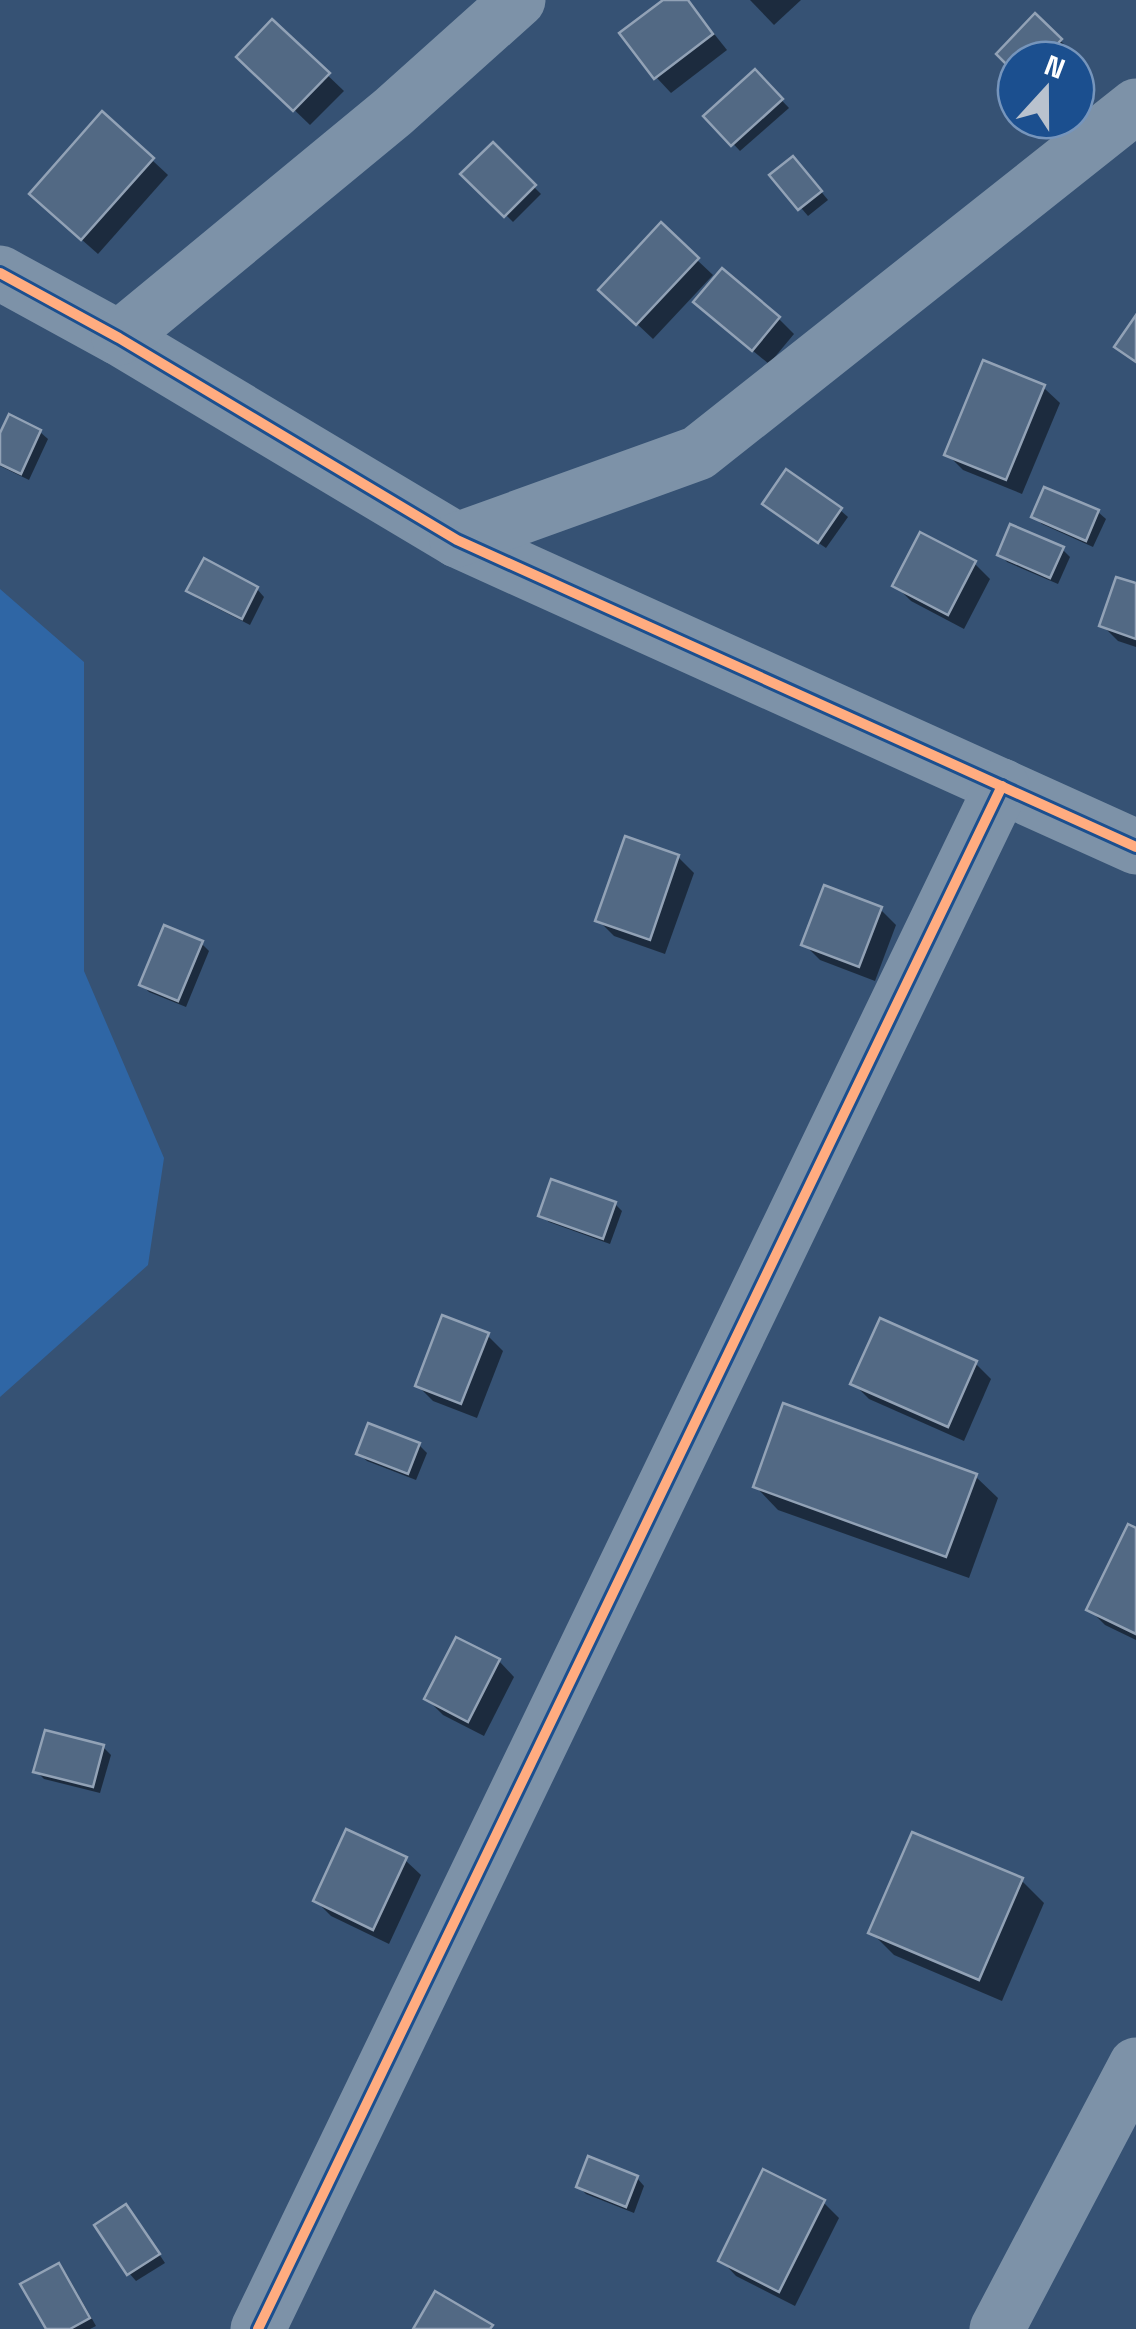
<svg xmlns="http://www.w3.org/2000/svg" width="1136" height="2329" font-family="'Space Grotesk',sans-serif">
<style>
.green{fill:#2f66a5}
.shadow{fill:#0007}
.building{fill:#526984;stroke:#92a2b6;stroke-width:2.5}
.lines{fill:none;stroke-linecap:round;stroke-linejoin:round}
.minor{stroke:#7d92a8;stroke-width:55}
.cycleway-casing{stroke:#1b4f8f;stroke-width:16}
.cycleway{stroke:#ffac80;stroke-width:10}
</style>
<rect width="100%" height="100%" fill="#365274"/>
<path class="green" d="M 0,589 L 84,662 L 84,971 L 164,1158 L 148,1265 L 0,1397 Z"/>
<g class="shadow">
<path d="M 667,0 L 687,0 L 727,50 L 671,93 L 656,77 Z"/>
<path d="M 750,0 L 801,0 L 774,25 Z"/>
<path d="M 1036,17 L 1068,48 L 1057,60 L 1016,60 L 1016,70 L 999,54 Z"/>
<path d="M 273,23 L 344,91 L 310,125 L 239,57 Z"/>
<path d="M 755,72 L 789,108 L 740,151 L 707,116 Z"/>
<path d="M 493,146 L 541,194 L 513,222 L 464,174 Z"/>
<path d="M 152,160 L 168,175 L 98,254 L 48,210 Z"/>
<path d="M 800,166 L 828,200 L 808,216 L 773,175 Z"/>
<path d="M 661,226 L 713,275 L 653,339 L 601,290 Z"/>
<path d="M 712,317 L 779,319 L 794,334 L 769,364 Z"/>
<path d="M 1044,388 L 1060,403 L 1022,494 L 963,470 L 947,454 Z"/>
<path d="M 40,432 L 48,439 L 29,480 L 0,466 L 0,439 Z"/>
<path d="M 840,510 L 848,517 L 826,548 L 772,511 Z"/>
<path d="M 1098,512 L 1106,519 L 1093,547 L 1042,524 L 1034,517 Z"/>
<path d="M 1062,549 L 1070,557 L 1058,584 L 1007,562 L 1000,554 Z"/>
<path d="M 205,561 L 257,589 L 264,597 L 250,625 L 197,598 L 189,590 Z"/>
<path d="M 974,563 L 990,579 L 964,629 L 911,601 L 895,585 Z"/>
<path d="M 1136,586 L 1136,647 L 1118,641 L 1102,625 Z"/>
<path d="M 678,857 L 694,873 L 665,954 L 614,936 L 598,920 Z"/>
<path d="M 880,909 L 896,925 L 875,981 L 820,960 L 804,944 Z"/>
<path d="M 202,944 L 209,951 L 186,1007 L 149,992 L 142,985 Z"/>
<path d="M 615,1204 L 622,1211 L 610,1244 L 549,1222 L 541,1215 Z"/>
<path d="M 487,1335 L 503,1351 L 477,1418 L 433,1401 L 418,1386 Z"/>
<path d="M 975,1363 L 991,1379 L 964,1441 L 869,1399 L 853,1383 Z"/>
<path d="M 419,1445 L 427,1453 L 416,1480 L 367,1461 L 359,1454 Z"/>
<path d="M 975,1476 L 998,1498 L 969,1578 L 778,1510 L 756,1487 Z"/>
<path d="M 1136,1531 L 1136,1640 L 1105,1625 L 1089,1609 Z"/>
<path d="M 499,1661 L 514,1677 L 484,1736 L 443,1715 L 427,1699 Z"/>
<path d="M 103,1747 L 111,1755 L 100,1793 L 44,1779 L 36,1771 Z"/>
<path d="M 405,1860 L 421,1875 L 389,1944 L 331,1916 L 316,1901 Z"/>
<path d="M 1021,1880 L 1044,1903 L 1002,2001 L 894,1955 L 871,1932 Z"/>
<path d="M 637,2178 L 644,2186 L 634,2213 L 586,2194 L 579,2187 Z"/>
<path d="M 823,2202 L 839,2218 L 795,2306 L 736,2276 L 721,2260 Z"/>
<path d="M 133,2215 L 165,2263 L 136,2281 L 129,2273 Z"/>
<path d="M 59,2266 L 66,2273 L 96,2326 L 90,2329 L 49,2329 Z"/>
</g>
<g class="building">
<path d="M 663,0 L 688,0 L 713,34 L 654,79 L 619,33 Z"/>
<path d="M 1035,13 L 1062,39 L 1042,60 L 1016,60 L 1016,74 L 996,54 Z"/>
<path d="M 272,19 L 330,73 L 293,111 L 236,57 Z"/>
<path d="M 755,69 L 783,99 L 731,146 L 703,116 Z"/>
<path d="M 102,111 L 154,158 L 81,240 L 29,194 Z"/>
<path d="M 493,142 L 536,185 L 504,217 L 460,174 Z"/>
<path d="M 793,156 L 822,191 L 798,210 L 769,175 Z"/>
<path d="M 661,222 L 699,258 L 636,325 L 598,290 Z"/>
<path d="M 722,268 L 780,317 L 752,351 L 693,302 Z"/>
<path d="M 1136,315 L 1136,362 L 1114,347 Z"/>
<path d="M 983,360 L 1045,385 L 1006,480 L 944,455 Z"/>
<path d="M 9,414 L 41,430 L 21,474 L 0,464 L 0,433 Z"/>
<path d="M 786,469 L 842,508 L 818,543 L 762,504 Z"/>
<path d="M 1044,487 L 1099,510 L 1086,541 L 1031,517 Z"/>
<path d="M 1010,524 L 1064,547 L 1050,578 L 997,555 Z"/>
<path d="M 920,532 L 976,561 L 948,615 L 892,586 Z"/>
<path d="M 204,558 L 258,587 L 242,619 L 186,591 Z"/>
<path d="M 1116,577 L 1136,583 L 1136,639 L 1099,626 Z"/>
<path d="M 625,836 L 679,855 L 650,940 L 595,921 Z"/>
<path d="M 824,885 L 882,907 L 859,967 L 801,945 Z"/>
<path d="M 164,925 L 203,941 L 178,1001 L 139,985 Z"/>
<path d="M 551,1179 L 616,1202 L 603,1239 L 538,1216 Z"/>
<path d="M 442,1315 L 489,1333 L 461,1404 L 415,1386 Z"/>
<path d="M 880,1318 L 977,1361 L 948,1427 L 850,1384 Z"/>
<path d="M 783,1403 L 977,1474 L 946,1557 L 753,1487 Z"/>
<path d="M 368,1423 L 420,1443 L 408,1474 L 356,1454 Z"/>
<path d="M 1128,1524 L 1136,1528 L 1136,1634 L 1086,1610 Z"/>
<path d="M 456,1637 L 500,1659 L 468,1722 L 424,1699 Z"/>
<path d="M 45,1730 L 104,1745 L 93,1787 L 33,1772 Z"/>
<path d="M 346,1829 L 407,1857 L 373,1930 L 313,1901 Z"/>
<path d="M 912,1832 L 1023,1878 L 979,1980 L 868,1933 Z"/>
<path d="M 588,2156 L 638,2176 L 626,2207 L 576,2187 Z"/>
<path d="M 763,2169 L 825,2200 L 779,2292 L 718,2261 Z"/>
<path d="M 126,2204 L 160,2254 L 127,2275 L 94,2225 Z"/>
<path d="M 59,2263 L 90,2318 L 70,2329 L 46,2329 L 20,2284 Z"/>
<path d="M 435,2291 L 493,2325 L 490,2329 L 413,2329 Z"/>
</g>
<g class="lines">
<g class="minor">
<path d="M 0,273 L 119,338 L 457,540 L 1136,847"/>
<path d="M 119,338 L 393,112 L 518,0"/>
<path d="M 457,540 L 698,453 L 1136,106"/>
<path d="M 258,2329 L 1002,786"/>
<path d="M 997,2329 L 1136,2065"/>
</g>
<defs>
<g id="cycleway">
<path d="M 0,273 L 119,338 L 457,540 L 1136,847"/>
<path d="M 258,2329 L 1002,786"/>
</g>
</defs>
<use href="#cycleway" class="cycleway-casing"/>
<use href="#cycleway" class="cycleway"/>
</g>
<g transform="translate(1046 90) rotate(21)"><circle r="48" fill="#1b4f8f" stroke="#7695bc" stroke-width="2.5"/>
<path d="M0-8L18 38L0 25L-18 38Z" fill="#b9c2ce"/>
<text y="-15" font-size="28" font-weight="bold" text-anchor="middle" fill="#ffffff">N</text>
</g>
</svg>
